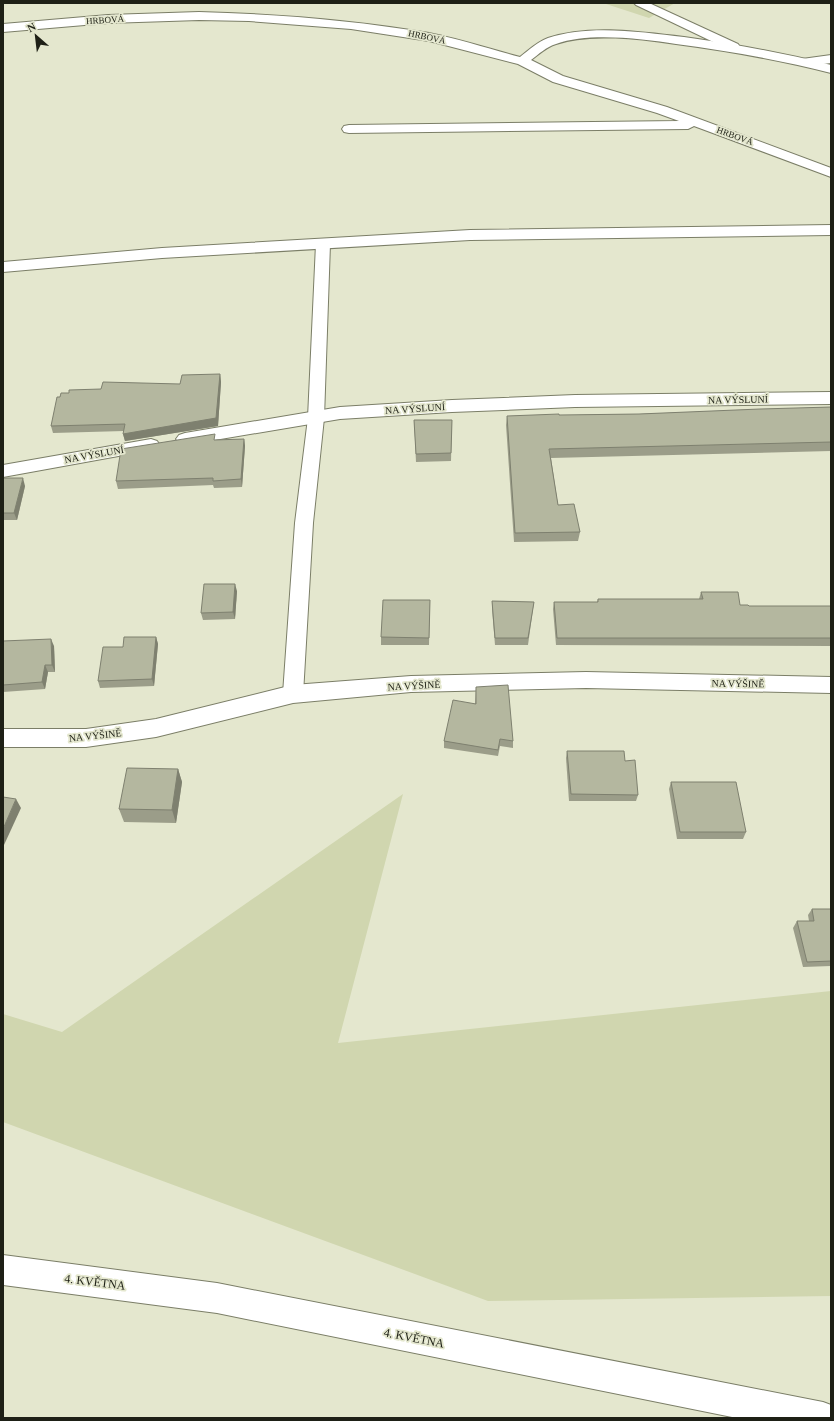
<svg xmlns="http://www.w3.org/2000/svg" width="834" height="1421" font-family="Georgia,serif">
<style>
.green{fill:#d0d6af}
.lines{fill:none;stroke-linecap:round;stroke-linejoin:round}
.lane-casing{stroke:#7b7e67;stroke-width:2}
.street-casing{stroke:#7b7e67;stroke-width:2}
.secondary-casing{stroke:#7b7e67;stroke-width:2}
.lane{fill:#fff;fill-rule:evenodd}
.street{fill:#fff;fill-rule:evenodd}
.secondary{fill:#fff;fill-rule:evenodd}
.wall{fill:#9b9d89}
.shaded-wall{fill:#7e806f}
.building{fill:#b4b79f;stroke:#7e806f}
.labels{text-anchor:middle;stroke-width:3.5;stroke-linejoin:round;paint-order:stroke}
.far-street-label{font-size:9px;fill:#1e2016;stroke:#e4e7ce}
.street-label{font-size:10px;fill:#1e2016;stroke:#e4e7ce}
.near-street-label{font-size:12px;fill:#1e2016;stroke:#e4e7ce}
</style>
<rect width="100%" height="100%" fill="#e4e7ce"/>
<g class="green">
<path d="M 603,3 L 675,3 L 649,18 Z"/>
<path d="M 403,794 L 338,1043 L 831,991 L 831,1296 L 488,1301 L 3,1122 L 3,1014 L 62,1032 Z"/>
</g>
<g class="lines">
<defs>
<g id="lane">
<path d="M 634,3 L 649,3 L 738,44 L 740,47 L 738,50 L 730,50 L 636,5 Z"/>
<path d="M 831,55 L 831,63 L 806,66 L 802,65 L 800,62 L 802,59 Z"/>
<path d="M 323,240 L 328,241 L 330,244 L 324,418 L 313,523 L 303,694 L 300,700 L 293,702 L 286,700 L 283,694 L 295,523 L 308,418 L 316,244 L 318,241 Z"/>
</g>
<g id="street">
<path d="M 199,12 C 276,14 353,20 429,33 C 459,39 490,49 520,57 C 529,50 537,42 548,38 C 589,24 642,32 684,37 C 734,44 783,53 831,65 L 831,73 C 780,60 729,51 676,44 C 642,39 589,32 556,44 C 546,47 539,54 531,60 L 563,76 L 667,107 L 831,168 L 831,177 L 694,126 L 688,129 L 349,133 L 344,132 L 342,129 L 344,126 L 349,125 L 679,121 L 657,113 L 553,82 L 518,64 L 429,41 L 351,29 L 249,21 L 199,20 L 108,23 L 3,32 L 3,24 L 108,15 Z"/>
<path d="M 831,225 L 831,235 L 470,240 L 162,258 L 3,272 L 3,262 L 162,248 L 470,230 Z"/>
<path d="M 831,392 L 831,404 L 575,407 L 452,412 L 340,419 L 185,445 L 179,443 L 176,439 L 179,435 L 185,433 L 340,407 L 452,400 L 575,395 Z"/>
<path d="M 151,439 L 157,441 L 160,445 L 157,449 L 3,477 L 3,465 Z"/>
<path d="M 586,672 L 831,677 L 831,693 L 586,688 L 411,692 L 293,703 L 156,737 L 86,747 L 3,747 L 3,729 L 86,729 L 156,719 L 293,685 L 411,676 Z"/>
</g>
<path id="secondary" d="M 3,1255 L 217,1283 L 823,1402 L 831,1405 L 831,1418 L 737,1418 L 217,1313 L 3,1285 Z"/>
</defs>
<use href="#lane" class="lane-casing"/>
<use href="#street" class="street-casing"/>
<use href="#secondary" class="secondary-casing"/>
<use href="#lane" class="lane"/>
<use href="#street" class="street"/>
<use href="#secondary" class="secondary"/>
</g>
<g class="wall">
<path d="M 220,374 L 221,382 L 218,426 L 125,441 L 123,434 L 124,431 L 53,433 L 51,426 L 60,397 L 69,393 L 101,389 L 180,384 Z"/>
<path d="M 831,407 L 831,451 L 551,458 L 558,505 L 580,532 L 578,541 L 514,542 L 506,425 L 507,416 L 639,414 Z"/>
<path d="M 414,420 L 452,420 L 451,461 L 416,462 Z"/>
<path d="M 244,439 L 245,446 L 242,487 L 214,488 L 213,485 L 118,489 L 116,481 L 216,440 Z"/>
<path d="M 3,478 L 25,486 L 17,520 L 3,520 Z"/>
<path d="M 237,591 L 235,619 L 203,620 L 201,613 Z"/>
<path d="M 701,592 L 740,605 L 749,606 L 831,606 L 831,646 L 556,645 L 553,609 L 554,602 L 597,602 L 598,599 L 699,599 Z"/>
<path d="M 430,600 L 429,645 L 381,645 L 381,637 Z"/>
<path d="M 492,601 L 534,602 L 528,645 L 495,645 L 492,609 Z"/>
<path d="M 156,637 L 158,644 L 154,686 L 100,688 L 98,681 L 123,647 Z"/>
<path d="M 3,641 L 54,646 L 55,672 L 48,672 L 45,689 L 3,692 Z"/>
<path d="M 476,687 L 513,741 L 513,748 L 500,746 L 498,756 L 444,748 L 444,741 L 475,704 Z"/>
<path d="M 567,751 L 625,761 L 638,795 L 636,801 L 569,801 L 566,758 Z"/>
<path d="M 178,769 L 182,782 L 176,823 L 124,822 L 119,809 Z"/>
<path d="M 671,782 L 746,832 L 743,839 L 677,839 L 669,789 Z"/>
<path d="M 812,909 L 831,909 L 831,966 L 803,967 L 793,928 L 797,921 L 809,921 L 808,915 Z"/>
</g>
<g class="shaded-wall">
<path d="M 220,374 L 221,382 L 218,426 L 125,441 L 123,434 Z"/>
<path d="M 244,439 L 245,446 L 242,487 L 241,479 Z"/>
<path d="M 23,478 L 25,486 L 17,520 L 14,513 Z"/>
<path d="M 235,584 L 237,591 L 235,619 L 233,612 Z"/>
<path d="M 156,637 L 158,644 L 154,686 L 152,679 Z"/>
<path d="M 51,639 L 54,646 L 55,672 L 52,665 Z"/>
<path d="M 45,665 L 48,672 L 45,689 L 42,682 Z"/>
<path d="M 178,769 L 182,782 L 176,823 L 172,810 Z"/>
<path d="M 16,799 L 21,808 L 4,845 L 3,843 L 3,829 Z"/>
</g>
<g class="building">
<path d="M 220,374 L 216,418 L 123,434 L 125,424 L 51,426 L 57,397 L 60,397 L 61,393 L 69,393 L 69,390 L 101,389 L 103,382 L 180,384 L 182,375 Z"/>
<path d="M 831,407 L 831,442 L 549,449 L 558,505 L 574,504 L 580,532 L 515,533 L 507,416 L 559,414 L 559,415 L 639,414 L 760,409 Z"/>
<path d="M 414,420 L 452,420 L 451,453 L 416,454 Z"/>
<path d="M 215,434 L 214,440 L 244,439 L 241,479 L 213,481 L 213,478 L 116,481 L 121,449 Z"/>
<path d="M 3,478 L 23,478 L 14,513 L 3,513 Z"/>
<path d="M 204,584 L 235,584 L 233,612 L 201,613 Z"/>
<path d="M 701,592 L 738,592 L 740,605 L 748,605 L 749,606 L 831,606 L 831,638 L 557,638 L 554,602 L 598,602 L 598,599 L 703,599 Z"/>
<path d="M 383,600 L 430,600 L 429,638 L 381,637 Z"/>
<path d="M 492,601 L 534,602 L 528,638 L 495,638 Z"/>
<path d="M 124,637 L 156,637 L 152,679 L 98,681 L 103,647 L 123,647 Z"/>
<path d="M 51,639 L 52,665 L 45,665 L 42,682 L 3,685 L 3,641 Z"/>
<path d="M 508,685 L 513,741 L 500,739 L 498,750 L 444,741 L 453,700 L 476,704 L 476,687 Z"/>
<path d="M 567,751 L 624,751 L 625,761 L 635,760 L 638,795 L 571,794 Z"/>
<path d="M 127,768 L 178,769 L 172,810 L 119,809 Z"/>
<path d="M 671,782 L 736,782 L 746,832 L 680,832 Z"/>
<path d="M 3,797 L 16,799 L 3,829 Z"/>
<path d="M 812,909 L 831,909 L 831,961 L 807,962 L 797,921 L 814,921 Z"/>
</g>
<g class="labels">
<g class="far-street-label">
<text transform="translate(105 20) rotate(-4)" y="3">HRBOVÁ</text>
<text transform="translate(427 37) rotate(12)" y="3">HRBOVÁ</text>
<text transform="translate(735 136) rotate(20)" y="3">HRBOVÁ</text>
</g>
<g class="street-label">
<text transform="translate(738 399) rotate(-1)" y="4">NA VÝSLUNÍ</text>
<text transform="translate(415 408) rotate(-4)" y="4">NA VÝSLUNÍ</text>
<text transform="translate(94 454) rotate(-10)" y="4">NA VÝSLUNÍ</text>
<text transform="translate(738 683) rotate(1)" y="4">NA VÝŠINĚ</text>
<text transform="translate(414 685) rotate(-3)" y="4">NA VÝŠINĚ</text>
<text transform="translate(95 735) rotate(-6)" y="4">NA VÝŠINĚ</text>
</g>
<g class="near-street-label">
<text transform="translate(95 1282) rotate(7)" y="4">4. KVĚTNA</text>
<text transform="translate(414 1338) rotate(11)" y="4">4. KVĚTNA</text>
</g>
</g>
<rect width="834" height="1421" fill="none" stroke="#1e2016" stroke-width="8"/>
<g transform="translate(36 36) rotate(332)" stroke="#e4e7ce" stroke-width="3" paint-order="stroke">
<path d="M0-3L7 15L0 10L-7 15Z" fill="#1e2016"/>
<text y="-6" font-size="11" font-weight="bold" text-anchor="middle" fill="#1e2016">N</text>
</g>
</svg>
